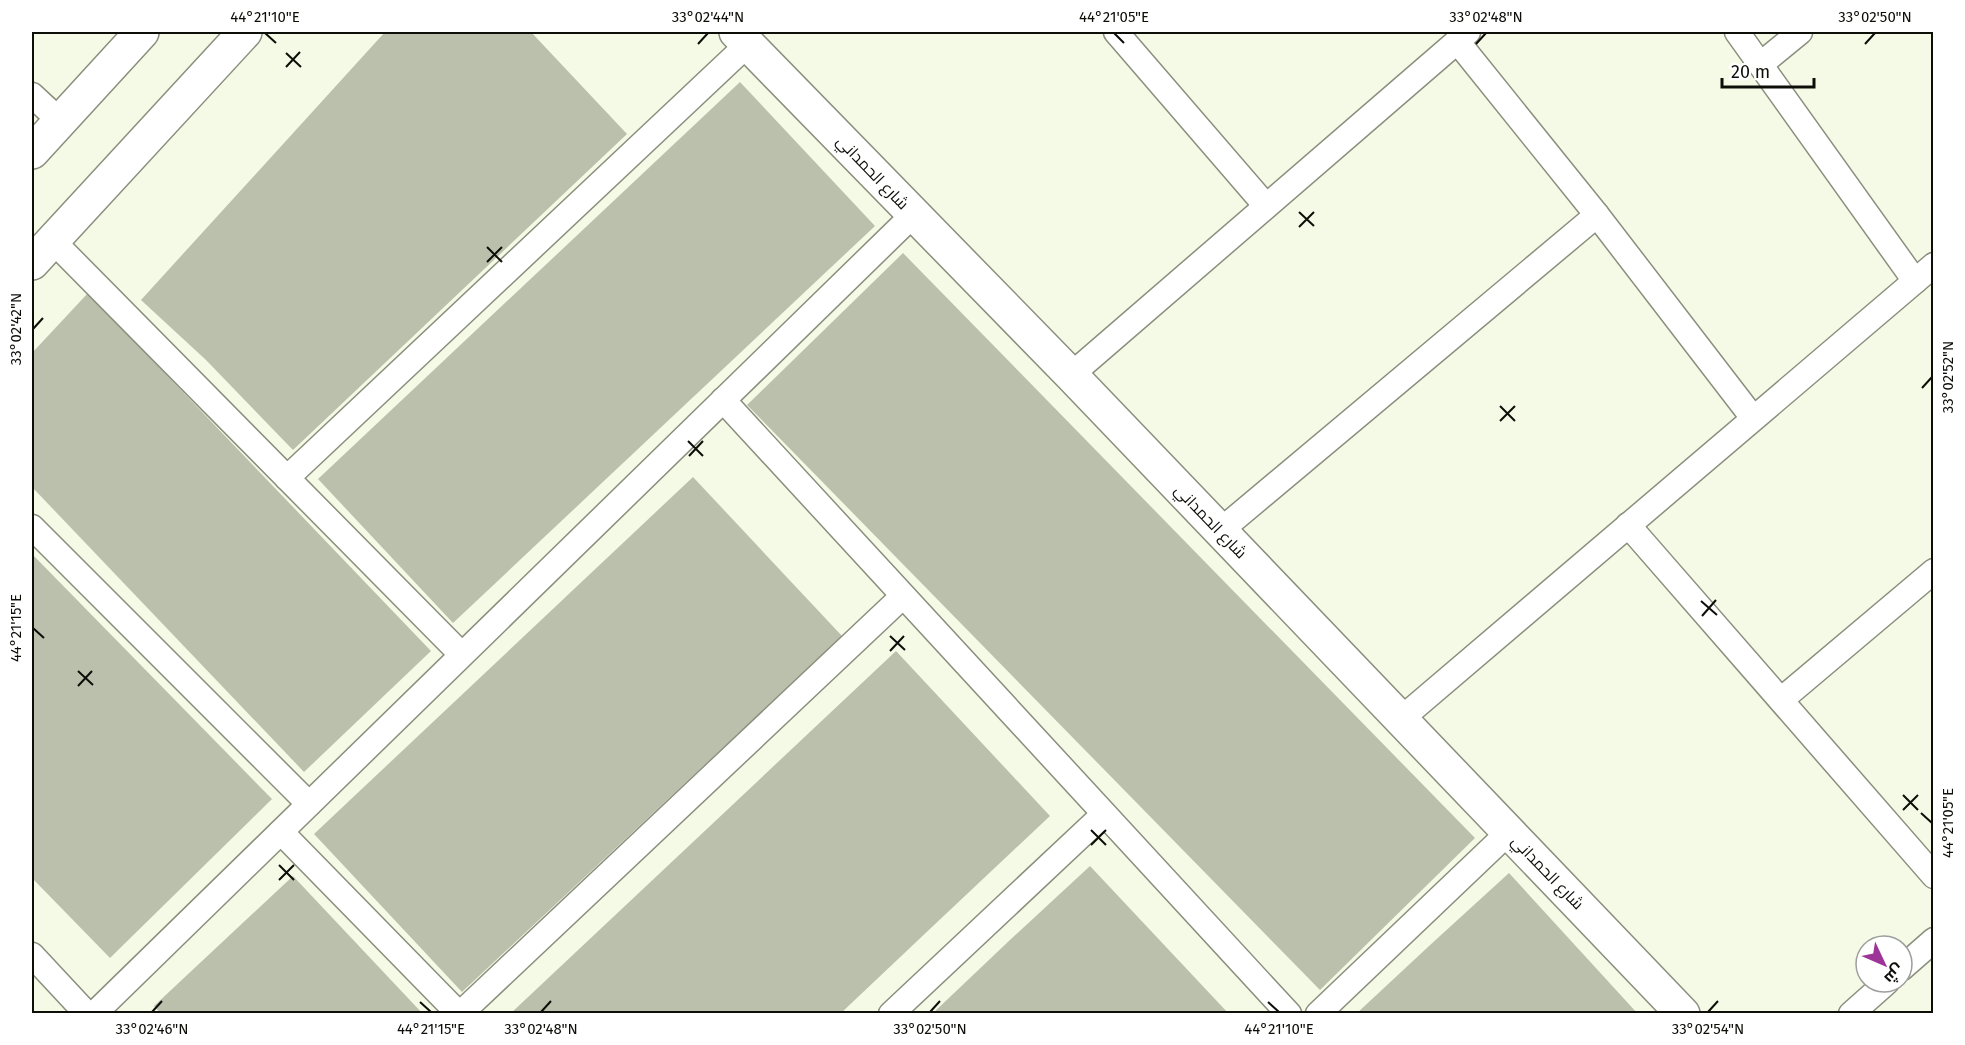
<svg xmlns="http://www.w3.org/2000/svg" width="1965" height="1045" font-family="'Fira Sans',Cairo,sans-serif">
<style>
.building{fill:#bbc0ad}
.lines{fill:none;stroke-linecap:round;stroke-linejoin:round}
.street-casing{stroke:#8a8f7d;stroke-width:27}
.secondary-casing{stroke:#8a8f7d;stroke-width:36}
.street{stroke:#fff;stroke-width:24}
.secondary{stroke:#fff;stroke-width:33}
.ticks{fill:none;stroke:#0d0e08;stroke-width:2}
.labels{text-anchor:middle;stroke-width:6;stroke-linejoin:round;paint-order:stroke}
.street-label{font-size:16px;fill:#0d0e08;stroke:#fff}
.neatline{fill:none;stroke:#0d0e08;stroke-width:2}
.ticks-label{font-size:15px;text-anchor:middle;fill:#0d0e08}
</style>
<rect width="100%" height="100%" fill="#f5fae6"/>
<g class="building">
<path d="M 385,32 L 531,32 L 627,134 L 293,450 L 206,360 L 141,300 Z"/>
<path d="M 740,82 L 875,226 L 453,623 L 318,479 Z"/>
<path d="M 903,253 L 1475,838 L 1320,990 L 747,405 Z"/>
<path d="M 88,293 L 431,651 L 304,772 L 32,487 L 32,353 Z"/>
<path d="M 693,477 L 842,636 L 462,992 L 314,834 Z"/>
<path d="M 32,554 L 272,799 L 110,958 L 32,878 Z"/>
<path d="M 896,651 L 1050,816 L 932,927 L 840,1014 L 510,1014 Z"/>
<path d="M 1090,866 L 1229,1014 L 932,1014 L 1011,939 Z"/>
<path d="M 1509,873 L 1638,1014 L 1356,1014 L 1429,946 Z"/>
<path d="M 293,876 L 423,1014 L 161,1014 L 154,1006 Z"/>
</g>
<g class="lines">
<defs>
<g id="street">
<path d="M 1116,32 L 1266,206"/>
<path d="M 1737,32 L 1915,281"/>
<path d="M 1457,41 L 1597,215 L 1753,418"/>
<path d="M 1761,64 L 1800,32"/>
<path d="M 32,95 L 60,121"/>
<path d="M 52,240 L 461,654"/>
<path d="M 1071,375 L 1468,32"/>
<path d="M 723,400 L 1289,1014"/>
<path d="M 287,478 L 748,44"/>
<path d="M 1628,525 L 1934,876"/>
<path d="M 32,527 L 309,804"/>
<path d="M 1220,531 L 1597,215"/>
<path d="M 1781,700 L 1934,571"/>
<path d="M 1401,719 L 1934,265"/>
<path d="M 281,832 L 459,1014"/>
<path d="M 32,955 L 87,1014"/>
<path d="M 1902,968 L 1934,940"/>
<path d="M 94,1014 L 914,214"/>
<path d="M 460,1014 L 903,596"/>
<path d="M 891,1014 L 1104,814"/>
<path d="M 1318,1014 L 1510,831"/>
<path d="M 1851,1014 L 1887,982"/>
</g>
<g id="secondary">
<path d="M 736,32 L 1071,375 L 1683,1014"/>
<path d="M 32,152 L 142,32"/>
<path d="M 32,263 L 245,32"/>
</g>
</defs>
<use href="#street" class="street-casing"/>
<use href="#secondary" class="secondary-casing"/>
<use href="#street" class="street"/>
<use href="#secondary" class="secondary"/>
</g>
<path class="ticks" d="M 265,33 L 276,43M 1114,33 L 1124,43M 698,44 L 708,33M 1476,44 L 1486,33M 1865,44 L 1875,33M 286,53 L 301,67M 286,67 L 300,52M 1299,212 L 1314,226M 1299,227 L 1314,212M 487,247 L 502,262M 487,262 L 502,247M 33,329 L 43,318M 1922,388 L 1932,377M 1500,406 L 1515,421M 1500,421 L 1515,406M 688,441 L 703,456M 689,456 L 703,441M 1701,601 L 1717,615M 1702,616 L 1716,600M 33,628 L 44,638M 890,636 L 905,650M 890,651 L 904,636M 78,671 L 93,685M 78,686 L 92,671M 1903,795 L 1918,810M 1903,810 L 1918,795M 1921,813 L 1932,823M 1091,830 L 1106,845M 1091,845 L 1106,830M 279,865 L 294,880M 279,880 L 294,865M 420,1002 L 431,1012M 1268,1002 L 1279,1012M 152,1012 L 162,1001M 541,1012 L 551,1001M 930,1012 L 940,1001M 1708,1012 L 1718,1001"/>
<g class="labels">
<g class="street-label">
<text transform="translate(873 172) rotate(46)" y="6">شارع الحمداني</text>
<text transform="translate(1211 521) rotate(46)" y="6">شارع الحمداني</text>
<text transform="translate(1548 872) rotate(46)" y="6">شارع الحمداني</text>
</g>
</g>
<rect width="1965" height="1045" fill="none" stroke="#ffffff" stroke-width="66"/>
<g transform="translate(1884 964) rotate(134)"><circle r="28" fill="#ffffff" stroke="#9e9f9c" stroke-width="1.5"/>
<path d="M0-4.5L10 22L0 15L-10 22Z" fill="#9d3599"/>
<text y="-9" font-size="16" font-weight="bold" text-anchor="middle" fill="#0d0e08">ش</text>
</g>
<path d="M1722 78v9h92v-9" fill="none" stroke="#0d0e08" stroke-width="3"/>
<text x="1731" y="78" font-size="18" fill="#0d0e08" stroke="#ffffff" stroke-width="4.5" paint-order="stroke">20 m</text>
<rect x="33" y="33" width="1899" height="979" class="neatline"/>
<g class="ticks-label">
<text x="265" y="22">44°21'10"E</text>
<text x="708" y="22">33°02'44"N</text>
<text x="1114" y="22">44°21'05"E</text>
<text x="1486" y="22">33°02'48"N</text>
<text x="1875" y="22">33°02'50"N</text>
<text transform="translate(16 329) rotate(-90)" y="5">33°02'42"N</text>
<text transform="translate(1948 377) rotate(-90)" y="5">33°02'52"N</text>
<text transform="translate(16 628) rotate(-90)" y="5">44°21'15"E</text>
<text transform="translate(1948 823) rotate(-90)" y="5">44°21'05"E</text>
<text x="152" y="1034">33°02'46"N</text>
<text x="431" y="1034">44°21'15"E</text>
<text x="541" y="1034">33°02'48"N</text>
<text x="930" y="1034">33°02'50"N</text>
<text x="1279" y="1034">44°21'10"E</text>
<text x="1708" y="1034">33°02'54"N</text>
</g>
</svg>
